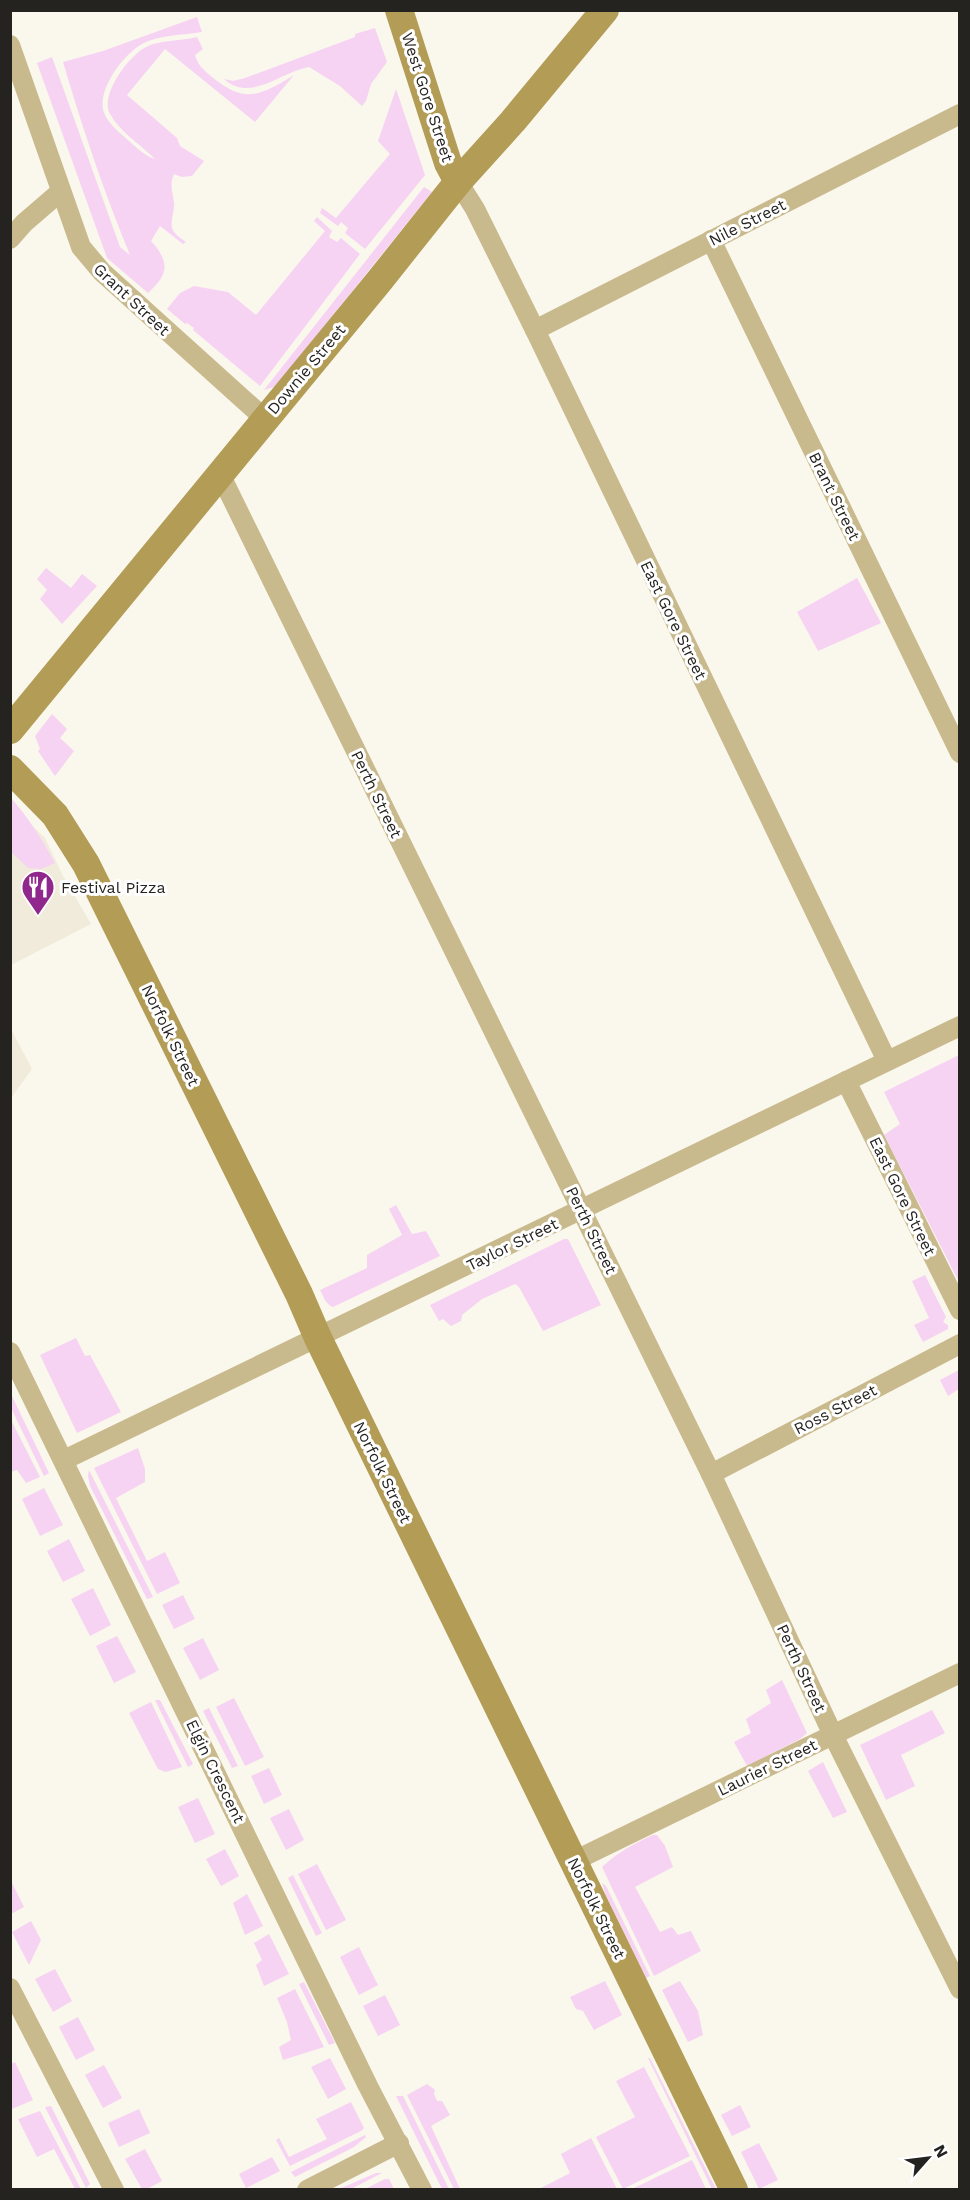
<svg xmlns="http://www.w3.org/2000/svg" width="970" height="2200" font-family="'Work Sans',sans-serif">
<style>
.built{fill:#f0ebda}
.green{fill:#f7d3f3}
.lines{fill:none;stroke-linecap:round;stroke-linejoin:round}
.street{stroke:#c9ba8d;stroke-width:20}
.secondary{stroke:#b39c55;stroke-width:28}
.labels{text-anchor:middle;stroke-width:6;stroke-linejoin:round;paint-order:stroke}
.street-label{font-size:16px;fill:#252320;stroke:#fff}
.poi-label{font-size:16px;fill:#252320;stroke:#fff;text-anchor:start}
</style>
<rect width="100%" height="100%" fill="#faf7ed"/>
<g class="built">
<path d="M 10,805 L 45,838 L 63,876 L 91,924 L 11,965 Z"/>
<path d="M 11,1029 L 32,1069 L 11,1098 L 10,1098 Z"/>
</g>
<g class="green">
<path d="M 197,17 L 202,32 C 183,35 158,35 142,44 C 124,54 99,87 103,109 C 105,121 120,133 129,141 C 137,148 145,156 155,159 C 141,145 120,132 110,114 C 99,94 131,53 148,46 C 162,40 182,41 197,37 L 203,49 L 195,55 C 198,66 204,70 212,77 C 245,104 260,96 294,75 L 255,122 L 165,49 L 127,95 L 177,138 L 180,146 L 204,161 L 192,176 L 182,177 L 174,174 C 169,185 173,193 174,203 C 175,213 168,223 174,232 C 177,236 182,239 186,242 L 183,244 L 160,226 L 151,241 C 170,262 169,274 148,293 L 107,258 L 37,63 L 52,57 L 120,247 L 130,255 C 104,192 82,127 63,62 L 103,51 Z"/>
<path d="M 375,28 L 387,62 L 371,84 L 366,101 L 362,106 L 340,86 L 309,67 C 280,72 251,103 224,79 L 233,81 L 245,78 L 355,37 L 355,34 Z"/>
<path d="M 396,89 L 425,175 L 365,249 L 345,233 L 348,228 L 341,222 L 338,226 L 320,213 L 322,208 L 336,218 L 390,154 L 378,141 Z"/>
<path d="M 424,187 L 432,192 L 279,382 L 274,387 L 264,390 Z"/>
<path d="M 317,217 L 332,231 L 329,237 L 337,242 L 341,238 L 360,254 L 260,386 L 193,330 L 194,328 L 187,323 L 185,324 L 167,309 L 180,293 L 194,286 L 228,292 L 256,315 L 325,231 L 314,221 Z"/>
<path d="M 46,568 L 71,588 L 82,574 L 97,586 L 62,624 L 40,599 L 47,590 L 37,579 Z"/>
<path d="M 857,578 L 881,623 L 818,651 L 797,612 Z"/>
<path d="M 52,714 L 67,729 L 60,738 L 74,751 L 55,776 L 38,751 L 40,749 L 35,736 Z"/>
<path d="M 11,798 C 28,817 43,841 55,863 L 41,869 L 28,868 L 11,852 Z"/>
<path d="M 959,1055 L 959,1282 L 884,1135 L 900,1124 L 884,1092 Z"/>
<path d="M 396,1205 L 412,1234 L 426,1231 L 440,1256 L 333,1307 C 325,1304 324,1297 320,1290 L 367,1268 L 367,1255 L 402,1235 L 389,1209 Z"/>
<path d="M 564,1239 L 568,1239 L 601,1305 L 543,1331 L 519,1287 L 515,1284 L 482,1299 L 462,1315 L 461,1321 L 451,1326 L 443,1319 L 439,1321 L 430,1305 Z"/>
<path d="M 925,1275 L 946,1317 L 943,1322 L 948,1325 L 948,1329 L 923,1342 L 914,1325 L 929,1318 L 912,1281 Z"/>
<path d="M 76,1338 L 85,1356 L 90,1355 L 121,1412 L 77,1433 L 40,1355 Z"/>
<path d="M 959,1370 L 959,1389 L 948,1396 L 940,1380 Z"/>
<path d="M 11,1394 L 49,1473 L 44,1476 L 11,1408 Z"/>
<path d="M 10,1418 L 40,1477 L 26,1483 L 17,1470 L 11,1472 Z"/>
<path d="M 138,1448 L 145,1469 L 145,1482 L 116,1498 L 147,1561 L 165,1552 L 180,1583 L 157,1594 L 94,1468 Z"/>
<path d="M 89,1470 L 153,1597 L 147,1599 L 90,1486 L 88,1476 Z"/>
<path d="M 44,1488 L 63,1525 L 40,1536 L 22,1499 Z"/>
<path d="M 69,1539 L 85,1571 L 63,1582 L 47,1551 Z"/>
<path d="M 93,1588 L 111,1625 L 90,1636 L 71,1599 Z"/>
<path d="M 183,1595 L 195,1619 L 174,1629 L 162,1605 Z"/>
<path d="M 117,1636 L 136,1672 L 114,1683 L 96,1646 Z"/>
<path d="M 203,1638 L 219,1670 L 200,1680 L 183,1648 Z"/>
<path d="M 782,1680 L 807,1733 L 800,1739 L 747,1766 L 734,1742 L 751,1733 L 746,1719 L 771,1703 L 766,1690 Z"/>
<path d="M 234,1698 L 264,1757 L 245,1766 L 216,1707 Z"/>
<path d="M 160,1700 L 193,1764 L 188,1767 L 155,1700 Z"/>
<path d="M 151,1702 L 182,1767 L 166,1772 L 158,1769 L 129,1713 Z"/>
<path d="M 209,1708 L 238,1766 L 232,1768 L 203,1711 Z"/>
<path d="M 932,1710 L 945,1733 L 901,1755 L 915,1786 L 886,1800 L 860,1745 Z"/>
<path d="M 823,1762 L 847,1812 L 833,1818 L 808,1771 Z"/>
<path d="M 269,1768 L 282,1795 L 264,1804 L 251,1776 Z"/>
<path d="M 198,1798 L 215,1834 L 195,1843 L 178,1807 Z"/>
<path d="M 289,1809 L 304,1840 L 286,1850 L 270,1818 Z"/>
<path d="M 653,1835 L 657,1835 L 665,1846 L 673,1867 L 635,1887 L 660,1932 L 672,1927 L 678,1935 L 691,1931 L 701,1951 L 654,1976 L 602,1867 C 618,1852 633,1844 653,1835 Z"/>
<path d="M 225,1849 L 239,1876 L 221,1886 L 206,1859 Z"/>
<path d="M 317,1864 L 346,1920 L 326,1930 L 298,1874 Z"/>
<path d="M 293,1875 L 322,1933 L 316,1936 L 288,1878 Z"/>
<path d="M 11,1881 L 24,1907 L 11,1914 L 10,1914 Z"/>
<path d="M 602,1883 L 606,1886 L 650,1976 L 646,1978 L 605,1893 Z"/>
<path d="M 247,1894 L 263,1926 L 245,1935 L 233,1903 Z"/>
<path d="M 31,1921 L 41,1940 L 29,1965 L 12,1932 Z"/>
<path d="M 269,1934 L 289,1974 L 264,1986 L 256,1965 L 262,1960 L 254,1943 Z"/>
<path d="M 359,1947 L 378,1985 L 359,1995 L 340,1957 Z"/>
<path d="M 55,1969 L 72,2001 L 53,2012 L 35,1979 Z"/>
<path d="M 605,1981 L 622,2015 L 594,2030 L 583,2011 L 576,2009 L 570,1997 Z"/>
<path d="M 680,1981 L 698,2011 L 703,2035 L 688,2042 L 662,1990 Z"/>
<path d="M 304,1982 L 335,2043 L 329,2045 L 299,1984 Z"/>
<path d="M 295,1989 L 324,2047 L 283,2060 L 279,2047 L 291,2040 L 287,2022 L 277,1998 Z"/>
<path d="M 385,1995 L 400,2025 L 378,2036 L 363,2006 Z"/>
<path d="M 78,2017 L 95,2050 L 76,2060 L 59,2027 Z"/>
<path d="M 330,2058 L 346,2089 L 328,2099 L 311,2067 Z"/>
<path d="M 648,2058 L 650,2058 L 716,2189 L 712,2189 Z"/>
<path d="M 15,2062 L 33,2100 L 12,2109 L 10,2105 L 11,2064 Z"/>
<path d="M 104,2065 L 122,2098 L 103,2108 L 85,2075 Z"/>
<path d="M 644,2067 L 690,2156 L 623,2189 L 596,2137 L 635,2117 L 616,2081 Z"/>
<path d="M 427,2084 L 435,2090 L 434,2094 L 437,2101 L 442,2101 L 450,2115 L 431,2126 L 460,2189 L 454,2189 L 407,2095 Z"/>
<path d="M 396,2096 L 403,2096 L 449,2189 L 442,2189 Z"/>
<path d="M 351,2102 L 364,2128 L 361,2131 L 290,2166 L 276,2140 L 279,2138 L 289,2157 L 327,2139 L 316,2119 Z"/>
<path d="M 740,2105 L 751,2127 L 732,2136 L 721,2115 Z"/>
<path d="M 51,2106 L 90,2184 L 86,2188 L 45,2107 Z"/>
<path d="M 139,2109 L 150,2133 L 119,2147 L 108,2123 Z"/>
<path d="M 40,2111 L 81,2189 L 75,2189 L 54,2149 L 37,2157 L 18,2119 Z"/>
<path d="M 365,2135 L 366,2137 L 354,2147 L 295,2177 L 291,2172 Z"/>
<path d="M 591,2138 L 617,2189 L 539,2189 L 570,2173 L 561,2154 Z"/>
<path d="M 759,2143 L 778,2180 L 759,2189 L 741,2152 Z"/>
<path d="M 145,2149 L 162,2181 L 147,2189 L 142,2189 L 125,2159 Z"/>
<path d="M 272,2157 L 280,2171 L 246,2188 L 239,2174 Z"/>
<path d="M 692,2160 L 706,2189 L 632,2189 Z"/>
<path d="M 376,2173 L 382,2173 L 351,2189 L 339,2189 Z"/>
<path d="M 385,2179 L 389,2179 L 394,2189 L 365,2189 Z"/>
</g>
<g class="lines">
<g class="street">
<path d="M 10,45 L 81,247 L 102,272 L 265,419"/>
<path d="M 458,182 L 475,209 L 537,334 L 887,1061"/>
<path d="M 10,239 L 24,223 L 60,192"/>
<path d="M 711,240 L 960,753"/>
<path d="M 535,330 L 960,114"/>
<path d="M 220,474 L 711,1474 L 833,1735 L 960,1989"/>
<path d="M 846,1081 L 960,1310"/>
<path d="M 10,1352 L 368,2086 L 422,2190"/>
<path d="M 64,1460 L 960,1026"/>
<path d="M 711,1474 L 960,1344"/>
<path d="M 574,1861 L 960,1673"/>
<path d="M 10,1988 L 114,2190"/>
<path d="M 307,2190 L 399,2143"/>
</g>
<g class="secondary">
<path d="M 399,10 L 448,163 L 458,182"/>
<path d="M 10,730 L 380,280 L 458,182 L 513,121 L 605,10"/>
<path d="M 10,769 L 55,815 L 86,864 L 299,1294 L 318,1338 L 734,2190"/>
</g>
</g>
<defs>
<symbol id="restaurant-pin" viewBox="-11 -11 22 30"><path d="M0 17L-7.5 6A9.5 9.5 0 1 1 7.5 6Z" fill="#90278c" stroke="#fff"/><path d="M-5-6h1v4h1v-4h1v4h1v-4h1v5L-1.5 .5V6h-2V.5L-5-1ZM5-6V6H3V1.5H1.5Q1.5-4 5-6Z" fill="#fff"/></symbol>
</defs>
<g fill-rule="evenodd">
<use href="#restaurant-pin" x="19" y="868" width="38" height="52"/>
</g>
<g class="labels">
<g class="street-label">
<text transform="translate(428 97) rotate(72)" y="6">West Gore Street</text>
<text transform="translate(747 222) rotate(-27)" y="6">Nile Street</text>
<text transform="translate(132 299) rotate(43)" y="6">Grant Street</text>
<text transform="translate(306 369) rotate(-50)" y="6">Downie Street</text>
<text transform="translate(835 496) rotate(64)" y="6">Brant Street</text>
<text transform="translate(674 620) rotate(64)" y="6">East Gore Street</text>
<text transform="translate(377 794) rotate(64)" y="6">Perth Street</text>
<text transform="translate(171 1035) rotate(64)" y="6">Norfolk Street</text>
<text transform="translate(903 1196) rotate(64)" y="6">East Gore Street</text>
<text transform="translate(592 1230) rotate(64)" y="6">Perth Street</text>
<text transform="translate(512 1244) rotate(-26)" y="6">Taylor Street</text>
<text transform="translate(835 1409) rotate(-27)" y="6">Ross Street</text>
<text transform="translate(383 1472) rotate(64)" y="6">Norfolk Street</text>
<text transform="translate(802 1668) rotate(65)" y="6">Perth Street</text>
<text transform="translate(767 1767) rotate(-26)" y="6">Laurier Street</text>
<text transform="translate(216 1771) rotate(64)" y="6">Elgin Crescent</text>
<text transform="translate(597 1908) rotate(64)" y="6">Norfolk Street</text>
</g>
<g class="poi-label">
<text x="61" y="893">Festival Pizza</text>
</g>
</g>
<rect width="970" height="2200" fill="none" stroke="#252320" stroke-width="24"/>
<g transform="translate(928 2158) rotate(62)" stroke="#ffffff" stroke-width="4.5" paint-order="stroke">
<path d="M0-4.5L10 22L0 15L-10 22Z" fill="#252320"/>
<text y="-9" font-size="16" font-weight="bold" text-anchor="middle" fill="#252320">N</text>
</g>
</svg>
